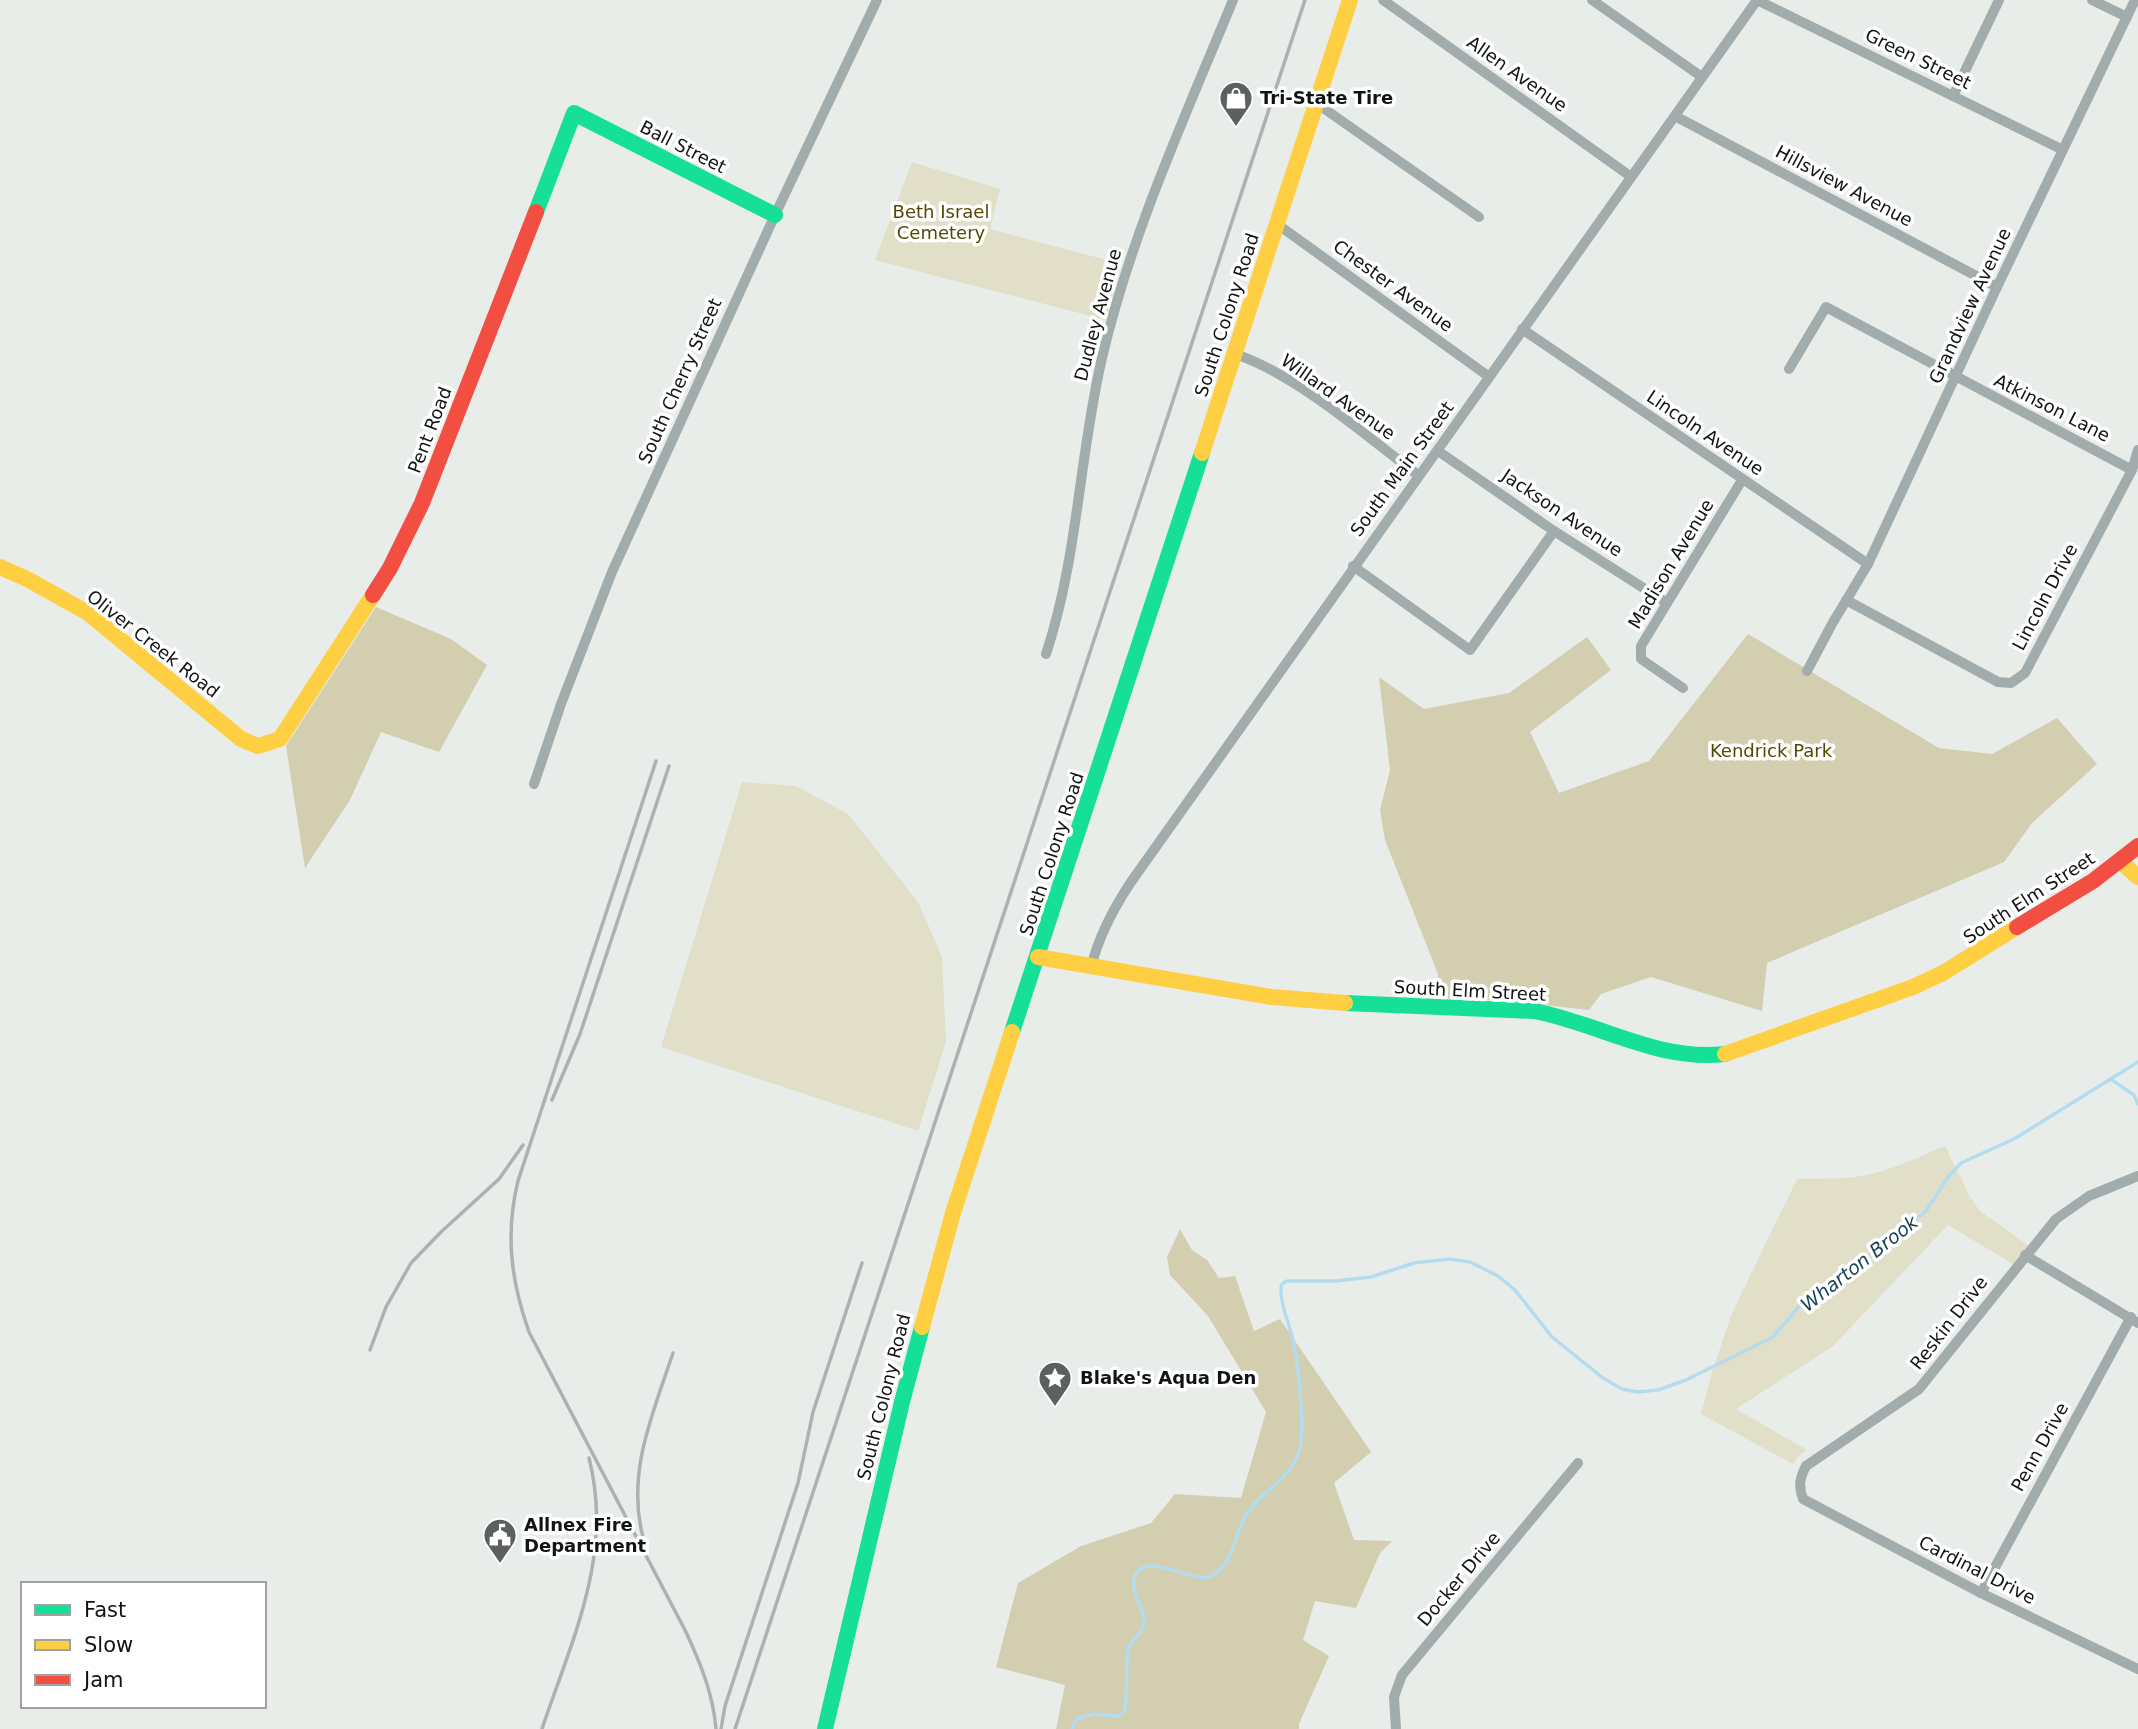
<svg xmlns="http://www.w3.org/2000/svg" width="2138" height="1729" font-family="'DejaVu Sans',sans-serif">
<style>
.green{fill:#e1dfc8}
.forest{fill:#d3ceb0}
.lines{fill:none;stroke-linecap:round;stroke-linejoin:round}
.stream{stroke:#b3dcef;stroke-width:3.5}
.street{stroke:#a3acac;stroke-width:10}
.fast{stroke:#16e098;stroke-width:16}
.slow{stroke:#ffcf43;stroke-width:16}
.jam{stroke:#f24e42;stroke-width:16}
.rail{stroke:#acb2af;stroke-width:3.5}
.labels{text-anchor:middle;stroke-width:7;stroke-linejoin:round;paint-order:stroke}
.street-label{font-size:18px;fill:#111412;stroke:#fff}
.poi-label{font-size:18px;font-weight:bold;fill:#111412;stroke:#fff;text-anchor:start}
.park-label{font-size:18px;fill:#554805;stroke:#fff}
.water-label{font-size:19px;font-style:italic;fill:#154357;stroke:#fff}
</style>
<rect width="100%" height="100%" fill="#e8edea"/>
<g class="green">
<path d="M 912,162 L 1000,189 L 990,229 L 1122,264 L 1106,320 L 875,260 Z"/>
<path d="M 742,782 L 796,786 L 848,814 L 918,902 L 942,957 L 946,1042 L 918,1131 L 661,1047 Z"/>
<path d="M 1945,1146 L 1970,1197 L 1980,1211 L 2029,1246 L 2018,1267 L 1948,1225 L 1833,1346 L 1736,1409 L 1807,1450 L 1798,1456 L 1793,1464 L 1701,1414 L 1712,1372 L 1732,1313 L 1797,1179 C 1819,1178 1840,1180 1862,1176 C 1891,1171 1918,1157 1945,1146 Z"/>
</g>
<g class="forest">
<path d="M 376,607 L 451,639 L 487,665 L 439,752 L 381,732 L 350,800 L 305,868 L 286,746 Z"/>
<path d="M 1748,634 L 1939,748 L 1992,754 L 2057,718 L 2097,764 L 2032,823 L 2004,862 L 1767,963 L 1762,1011 L 1651,977 L 1601,994 L 1589,1010 L 1509,1001 L 1439,998 L 1438,974 L 1385,840 L 1380,810 L 1390,770 L 1379,677 L 1424,709 L 1509,693 L 1587,637 L 1611,670 L 1530,732 L 1559,793 L 1649,761 Z"/>
<path d="M 1180,1229 L 1192,1250 L 1207,1260 L 1219,1278 L 1235,1276 L 1254,1331 L 1280,1319 L 1371,1452 L 1334,1483 L 1354,1540 L 1392,1541 L 1380,1553 L 1356,1608 L 1315,1601 L 1303,1640 L 1329,1656 L 1299,1724 L 1299,1729 L 1056,1729 L 1065,1685 L 996,1667 L 1018,1583 L 1081,1546 L 1151,1523 L 1175,1494 L 1241,1498 L 1266,1412 L 1208,1316 L 1170,1275 L 1167,1257 Z"/>
</g>
<g class="lines">
<g class="stream">
<path d="M 2112,1080 L 2134,1095 L 2138,1104"/>
<path d="M 1072,1729 L 1076,1719 L 1094,1714 L 1120,1716 L 1124,1712 C 1129,1691 1124,1669 1129,1648 C 1132,1638 1144,1633 1144,1621 C 1144,1605 1124,1585 1139,1570 C 1154,1556 1193,1583 1211,1576 C 1234,1566 1235,1530 1248,1512 C 1263,1490 1290,1479 1299,1452 C 1306,1430 1298,1364 1293,1340 C 1290,1326 1277,1296 1282,1284 L 1287,1281 L 1336,1281 L 1371,1277 L 1414,1263 L 1450,1259 L 1470,1262 L 1498,1276 L 1515,1290 L 1552,1337 L 1603,1378 L 1622,1389 L 1637,1392 L 1658,1390 L 1686,1380 L 1773,1337 L 1807,1297 L 1848,1268 L 1884,1246 L 1926,1211 L 1949,1176 L 1961,1163 L 2014,1139 L 2138,1062"/>
</g>
<g class="street">
<path d="M 1383,0 L 1630,176"/>
<path d="M 1592,0 L 1702,77"/>
<path d="M 1757,0 L 2063,150"/>
<path d="M 2092,0 L 2127,17"/>
<path d="M 1953,96 L 1999,0"/>
<path d="M 1316,103 L 1479,217"/>
<path d="M 1675,116 L 1997,287"/>
<path d="M 1277,224 L 1488,376"/>
<path d="M 1522,329 L 1868,564"/>
<path d="M 1235,354 C 1296,374 1366,436 1418,475"/>
<path d="M 1789,369 L 1826,307 L 2132,470"/>
<path d="M 1438,451 L 1554,531 L 1667,603"/>
<path d="M 1353,566 L 1470,650 L 1554,531"/>
<path d="M 1846,600 L 1998,682 L 2011,683 L 2025,673 L 2035,654 L 2132,470 L 2138,450"/>
<path d="M 1046,654 C 1078,558 1079,456 1102,358 C 1131,234 1185,117 1233,0"/>
<path d="M 1807,671 L 1832,624 L 1868,564 L 1997,287 L 2135,0"/>
<path d="M 1683,688 L 1641,659 L 1641,646 L 1742,480"/>
<path d="M 534,784 L 561,704 L 612,572 L 775,215 L 877,0"/>
<path d="M 1091,967 C 1099,936 1113,909 1131,882 L 1757,0"/>
<path d="M 2138,1176 L 2089,1196 L 2056,1219 L 1919,1389 L 1806,1466 C 1800,1478 1798,1485 1803,1499 L 1981,1593 L 2138,1669"/>
<path d="M 2025,1255 L 2138,1323"/>
<path d="M 1981,1593 L 2131,1317"/>
<path d="M 1396,1729 L 1394,1697 L 1402,1675 L 1578,1463"/>
</g>
<g class="fast">
<path d="M 536,212 L 574,113 L 775,215"/>
<path d="M 1345,1003 L 1534,1011 C 1598,1023 1658,1062 1725,1054"/>
<path d="M 1012,1032 L 1202,453"/>
<path d="M 825,1729 L 902,1402 L 922,1327"/>
</g>
<g class="slow">
<path d="M 1202,453 L 1350,0"/>
<path d="M 0,567 L 27,579 L 88,613 L 241,739 L 258,746 L 280,739 L 373,595"/>
<path d="M 2120,861 L 2138,877"/>
<path d="M 1038,957 L 1272,997 L 1345,1003"/>
<path d="M 1725,1054 L 1913,987 L 1943,973 L 2017,927"/>
<path d="M 922,1327 L 953,1213 L 1012,1032"/>
</g>
<g class="jam">
<path d="M 373,595 L 390,568 L 422,503 L 536,212"/>
<path d="M 2017,927 L 2093,881 L 2138,846"/>
</g>
<g class="rail">
<path d="M 656,761 L 518,1181 C 505,1234 511,1281 529,1332 L 685,1630 C 700,1662 713,1693 716,1729"/>
<path d="M 552,1100 L 580,1034 L 669,766"/>
<path d="M 370,1350 L 386,1307 L 411,1263 L 441,1232 L 499,1179 L 523,1145"/>
<path d="M 643,1537 C 626,1473 653,1413 673,1353"/>
<path d="M 542,1729 C 572,1639 614,1555 589,1458"/>
<path d="M 721,1729 L 725,1706 L 798,1483 L 813,1412 L 862,1263"/>
<path d="M 735,1729 L 1305,0"/>
</g>
</g>
<defs>
<symbol id="shop-pin" viewBox="-11 -11 22 30"><path d="M0 17L-7.5 6A9.5 9.5 0 1 1 7.5 6Z" fill="#5c605e" stroke="#fff"/><path d="M-5-2.5h2.3a2.7 3.5 0 0 1 5.4 0H5L5.5 6h-11ZM-1.5-2.5h3a1.5 2.3 0 0 0-3 0Z" fill="#fff"/></symbol>
<symbol id="sight-pin" viewBox="-11 -11 22 30"><path d="M0 17L-7.5 6A9.5 9.5 0 1 1 7.5 6Z" fill="#5c605e" stroke="#fff"/><path d="M0-6L1.8-2.2L6-1.7L2.9 1.2L3.7 5.4L0 3.3L-3.7 5.4L-2.9 1.2L-6-1.7L-1.8-2.2Z" fill="#fff"/></symbol>
<symbol id="civic-pin" viewBox="-11 -11 22 30"><path d="M0 17L-7.5 6A9.5 9.5 0 1 1 7.5 6Z" fill="#5c605e" stroke="#fff"/><path d="M-.6-6.5H3V-4.5H.6V-3L4-1V1h2V6H-6V1h2V-1L-.6-3ZM-1.2 2.5V6h2.4V2.5Z" fill="#fff"/></symbol>
</defs>
<g fill-rule="evenodd">
<use href="#shop-pin" x="1217" y="79" width="38" height="52"/>
<use href="#sight-pin" x="1036" y="1359" width="38" height="52"/>
<use href="#civic-pin" x="481" y="1516" width="38" height="52"/>
</g>
<g class="labels">
<g class="street-label">
<text transform="translate(1918 59) rotate(26)" y="6">Green Street</text>
<text transform="translate(1517 74) rotate(35)" y="6">Allen Avenue</text>
<text transform="translate(683 147) rotate(27)" y="6">Ball Street</text>
<text transform="translate(1844 186) rotate(28)" y="6">Hillsview Avenue</text>
<text transform="translate(1393 286) rotate(36)" y="6">Chester Avenue</text>
<text transform="translate(1970 306) rotate(-65)" y="6">Grandview Avenue</text>
<text transform="translate(1098 315) rotate(-75)" y="6">Dudley Avenue</text>
<text transform="translate(1227 315) rotate(-72)" y="6">South Colony Road</text>
<text transform="translate(680 381) rotate(-66)" y="6">South Cherry Street</text>
<text transform="translate(1338 397) rotate(35)" y="6">Willard Avenue</text>
<text transform="translate(2052 408) rotate(27)" y="6">Atkinson Lane</text>
<text transform="translate(430 430) rotate(-69)" y="6">Pent Road</text>
<text transform="translate(1705 433) rotate(34)" y="6">Lincoln Avenue</text>
<text transform="translate(1402 469) rotate(-54)" y="6">South Main Street</text>
<text transform="translate(1562 513) rotate(34)" y="6">Jackson Avenue</text>
<text transform="translate(1671 564) rotate(-59)" y="6">Madison Avenue</text>
<text transform="translate(2045 597) rotate(-62)" y="6">Lincoln Drive</text>
<text transform="translate(153 644) rotate(38)" y="6">Oliver Creek Road</text>
<text transform="translate(1052 854) rotate(-72)" y="6">South Colony Road</text>
<text transform="translate(2029 898) rotate(-33)" y="6">South Elm Street</text>
<text transform="translate(1470 991) rotate(3)" y="6">South Elm Street</text>
<text transform="translate(1949 1323) rotate(-52)" y="6">Reskin Drive</text>
<text transform="translate(884 1397) rotate(-76)" y="6">South Colony Road</text>
<text transform="translate(2040 1447) rotate(-61)" y="6">Penn Drive</text>
<text transform="translate(1977 1570) rotate(27)" y="6">Cardinal Drive</text>
<text transform="translate(1459 1579) rotate(-50)" y="6">Docker Drive</text>
</g>
<g class="poi-label">
<text x="1260" y="104">Tri-State Tire</text>
<text x="1080" y="1384">Blake's Aqua Den</text>
<text x="524" y="1531">Allnex Fire<tspan x="524" dy="21">Department</tspan></text>
</g>
<g class="park-label">
<text x="941" y="218">Beth Israel<tspan x="941" dy="21">Cemetery</tspan></text>
<text x="1771" y="757">Kendrick Park</text>
</g>
<g class="water-label">
<text transform="translate(1859 1263) rotate(-38)" y="7">Wharton Brook</text>
</g>
</g>
<rect x="21" y="1582" width="245" height="126" fill="#ffffff" stroke="#a0a1a0" stroke-width="2"/>
<rect x="35" y="1605" width="35" height="10" fill="#16e098" stroke="#a0a1a0" stroke-width="2"/>
<text x="84" y="1617" font-size="21" fill="#111412">Fast</text>
<rect x="35" y="1640" width="35" height="10" fill="#ffcf43" stroke="#a0a1a0" stroke-width="2"/>
<text x="84" y="1652" font-size="21" fill="#111412">Slow</text>
<rect x="35" y="1675" width="35" height="10" fill="#f24e42" stroke="#a0a1a0" stroke-width="2"/>
<text x="84" y="1687" font-size="21" fill="#111412">Jam</text>
</svg>
